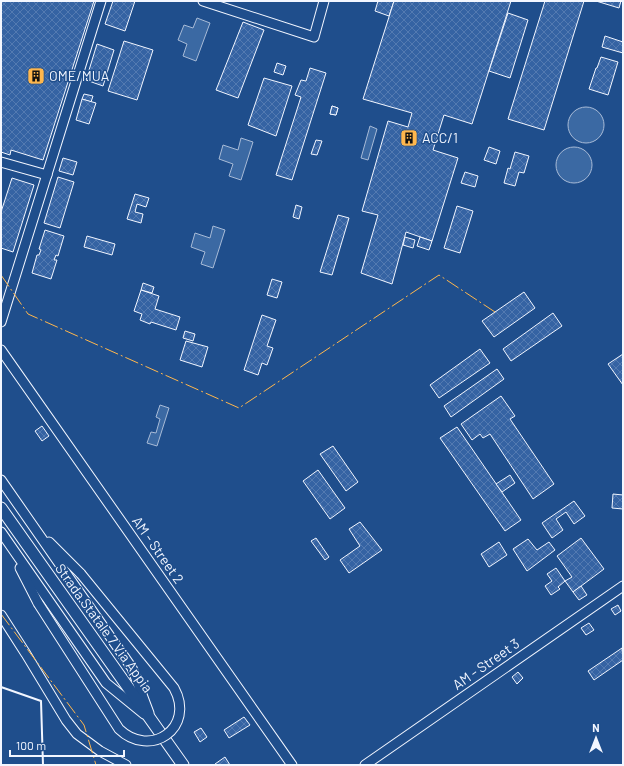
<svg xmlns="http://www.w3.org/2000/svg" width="624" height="766" font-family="Barlow,sans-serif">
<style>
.water{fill:#3b69a3;stroke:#a8bbd7}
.building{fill:url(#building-cross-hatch);stroke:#f2f6ff}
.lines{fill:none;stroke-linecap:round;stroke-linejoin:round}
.minor-casing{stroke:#f2f6ff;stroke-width:11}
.major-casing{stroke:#f2f6ff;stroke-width:13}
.minor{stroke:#1f4e8c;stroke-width:9}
.major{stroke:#1f4e8c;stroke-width:11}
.minor-bridge-casing{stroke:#f2f6ff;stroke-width:11;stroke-linecap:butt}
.minor-bridge{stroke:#1f4e8c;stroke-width:9}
.wall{stroke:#f2f6ff;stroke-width:2}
.power{stroke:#ffb74d;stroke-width:1;stroke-dasharray:14 3 2 3;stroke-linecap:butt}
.labels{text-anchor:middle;stroke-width:3;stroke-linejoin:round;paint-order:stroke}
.poi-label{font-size:14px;fill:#f2f6ff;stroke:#1f4e8c;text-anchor:start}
.street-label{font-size:14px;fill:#f2f6ff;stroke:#1f4e8c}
</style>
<defs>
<pattern id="building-cross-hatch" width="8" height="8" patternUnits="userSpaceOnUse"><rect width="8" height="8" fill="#3563a3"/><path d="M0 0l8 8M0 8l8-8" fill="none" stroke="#537ab1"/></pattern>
</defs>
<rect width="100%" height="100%" fill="#1f4e8c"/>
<g class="water">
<path d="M 197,18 L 210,23 L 196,61 L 183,56 L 187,44 L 178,40 L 184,25 L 193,28 Z"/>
<circle cx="586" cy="125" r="18"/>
<path d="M 370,126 L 377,129 L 368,160 L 361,158 Z"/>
<path d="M 241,138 L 253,142 L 241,180 L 229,176 L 233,164 L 219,159 L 223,145 L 238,150 Z"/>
<circle cx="574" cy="165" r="18"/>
<path d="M 213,226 L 225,230 L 213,268 L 201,264 L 205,252 L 191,247 L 195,233 L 210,238 Z"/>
<path d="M 160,405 L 169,408 L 157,446 L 147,443 L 151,432 L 156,433 L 160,419 L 156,417 Z"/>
</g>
<g class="building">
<path d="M 1,1 L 94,1 L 43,160 L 11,150 L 10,155 L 1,152 Z"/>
<path d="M 113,1 L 135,1 L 125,31 L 105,24 Z"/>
<path d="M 378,1 L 394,1 L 389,16 L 375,11 Z"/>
<path d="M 394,1 L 511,1 L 472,124 L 444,115 L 433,150 L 458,158 L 432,241 L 406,232 L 392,284 L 361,273 L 378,215 L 362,211 L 388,121 L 408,127 L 412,113 L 363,99 Z"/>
<path d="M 545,1 L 584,1 L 544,130 L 508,119 Z"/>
<path d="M 596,1 L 621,1 L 619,8 Z"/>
<path d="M 508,13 L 528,20 L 510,78 L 489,71 Z"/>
<path d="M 243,22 L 264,30 L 238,98 L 216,90 Z"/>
<path d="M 605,36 L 623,42 L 623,53 L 602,47 Z"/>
<path d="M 124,41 L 153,50 L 137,100 L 108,91 Z"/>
<path d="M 97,44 L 114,50 L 103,86 L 86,80 Z"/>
<path d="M 601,57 L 618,62 L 608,95 L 589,89 L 596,68 L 597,68 Z"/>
<path d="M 277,63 L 286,66 L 283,75 L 274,72 Z"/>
<path d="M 310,68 L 326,73 L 292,180 L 276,175 L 301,97 L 295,95 L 301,80 L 306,81 Z"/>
<path d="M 264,78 L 292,86 L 276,136 L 248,125 Z"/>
<path d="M 84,94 L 93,96 L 91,102 L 82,99 Z"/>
<path d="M 82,99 L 96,103 L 89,124 L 76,120 Z"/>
<path d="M 332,106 L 338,108 L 336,115 L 330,114 Z"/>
<path d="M 332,106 L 338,108 L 336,115 L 330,114 Z"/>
<path d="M 316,140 L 322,141 L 317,155 L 311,154 Z"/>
<path d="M 489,147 L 500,151 L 496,164 L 484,160 Z"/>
<path d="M 515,152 L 529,156 L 524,173 L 519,172 L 515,186 L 504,183 L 508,168 L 510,169 Z"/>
<path d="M 63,158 L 77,162 L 73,175 L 59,171 Z"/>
<path d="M 465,172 L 478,176 L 475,187 L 461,183 Z"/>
<path d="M 58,177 L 74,182 L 60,228 L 44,223 Z"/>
<path d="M 12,178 L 34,185 L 13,252 L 1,248 L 1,212 Z"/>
<path d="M 135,194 L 149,198 L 146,207 L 137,204 L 135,212 L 143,214 L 141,223 L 127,219 Z"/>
<path d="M 296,205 L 302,207 L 299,219 L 293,217 Z"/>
<path d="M 457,206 L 473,211 L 460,253 L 444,248 Z"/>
<path d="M 338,215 L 349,218 L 332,275 L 320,272 Z"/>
<path d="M 45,230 L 64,236 L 58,256 L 56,255 L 54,260 L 57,260 L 51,279 L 32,273 L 37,255 L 39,255 L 41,250 L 39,249 Z"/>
<path d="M 87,236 L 115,244 L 112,255 L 84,247 Z"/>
<path d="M 405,237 L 415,240 L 413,248 L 403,245 Z"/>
<path d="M 420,237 L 432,241 L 429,250 L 417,246 Z"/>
<path d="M 272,279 L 282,282 L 277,298 L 267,295 Z"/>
<path d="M 143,283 L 154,287 L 152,293 L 141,290 Z"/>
<path d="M 141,290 L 159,296 L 155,309 L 180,317 L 176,330 L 151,322 L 150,324 L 140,320 L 142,314 L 134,311 Z"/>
<path d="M 524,292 L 535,308 L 494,337 L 482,321 Z"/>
<path d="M 553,313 L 562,326 L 511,361 L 503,349 Z"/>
<path d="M 262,315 L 276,320 L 267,346 L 273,348 L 267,365 L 262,363 L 258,375 L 244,370 Z"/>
<path d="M 185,331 L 195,334 L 193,341 L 183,338 Z"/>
<path d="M 186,341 L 208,347 L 202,367 L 180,360 Z"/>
<path d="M 480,349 L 490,363 L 439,398 L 430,385 Z"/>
<path d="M 623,354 L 623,385 L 608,364 Z"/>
<path d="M 497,369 L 504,379 L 451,417 L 444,406 Z"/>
<path d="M 501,396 L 515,416 L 510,419 L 554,484 L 533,499 L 490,434 L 483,438 L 480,434 L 472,440 L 461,424 Z"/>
<path d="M 42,426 L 49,436 L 42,441 L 35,431 Z"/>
<path d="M 457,427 L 521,520 L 505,531 L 440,438 Z"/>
<path d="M 333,446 L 358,482 L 346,491 L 320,454 Z"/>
<path d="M 318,470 L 345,508 L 330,519 L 303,481 Z"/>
<path d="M 510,475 L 515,483 L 502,492 L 496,484 Z"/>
<path d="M 613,494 L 623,495 L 623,509 L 612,508 Z"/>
<path d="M 574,501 L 585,516 L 574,524 L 566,512 L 556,519 L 563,530 L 552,538 L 542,523 Z"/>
<path d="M 360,522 L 382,550 L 349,573 L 340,560 L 360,546 L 349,529 Z"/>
<path d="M 316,538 L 329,557 L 325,560 L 311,541 Z"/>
<path d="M 581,538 L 604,569 L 573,592 L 565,581 L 572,577 L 557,556 Z"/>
<path d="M 528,539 L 537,550 L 549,542 L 555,550 L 527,571 L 513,549 Z"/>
<path d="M 499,542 L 507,555 L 489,567 L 481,554 Z"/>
<path d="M 556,568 L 565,581 L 558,587 L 560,589 L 551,595 L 545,586 L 552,581 L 547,574 Z"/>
<path d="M 581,586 L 587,595 L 579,600 L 573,592 Z"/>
<path d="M 618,605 L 621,611 L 615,615 L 611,609 Z"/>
<path d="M 589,623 L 594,630 L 586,635 L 581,628 Z"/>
<path d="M 622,648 L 623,660 L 594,680 L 588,671 Z"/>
<path d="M 518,672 L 523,678 L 517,684 L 512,677 Z"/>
<path d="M 244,717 L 250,725 L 229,738 L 224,730 Z"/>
<path d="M 201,728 L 207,737 L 200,742 L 194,732 Z"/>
<path d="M 225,757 L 230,765 L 216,765 L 215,764 Z"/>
</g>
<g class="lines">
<defs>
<g id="minor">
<path d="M 203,1 L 314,37 L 324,1"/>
<path d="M 1,162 L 47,175"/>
<path d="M 1,322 L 101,1"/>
<path d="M 1,350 L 292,765"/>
<path d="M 1,480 L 132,668 L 149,713"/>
<path d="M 1,532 L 106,683 L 144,714"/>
<path d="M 49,542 L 81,574"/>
<path d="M 20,568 L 38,603"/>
<path d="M 1,615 L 26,654 L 66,720 L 77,734 L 100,751 L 126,765"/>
<path d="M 365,765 L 623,586"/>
</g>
<path id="major" d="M 1,508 L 183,765"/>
</defs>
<use href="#minor" class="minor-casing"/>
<use href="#major" class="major-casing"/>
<use href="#minor" class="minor"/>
<use href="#major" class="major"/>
<defs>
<path id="minor-bridge" d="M 38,603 L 119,729 C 150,759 196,728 174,688 L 81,574"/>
</defs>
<use href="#minor-bridge" class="minor-bridge-casing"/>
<use href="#minor-bridge" class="minor-bridge"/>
<path class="wall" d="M 1,687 L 41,701 L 43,765"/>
<g class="power">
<path d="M 1,275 L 28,314 L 239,408 L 439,275 L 495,312"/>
<path d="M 1,614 L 84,725 L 96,765"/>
</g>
</g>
<defs>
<symbol id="building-square" viewBox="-11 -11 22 22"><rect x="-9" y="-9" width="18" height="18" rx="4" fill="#ffb74d" stroke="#1f4e8c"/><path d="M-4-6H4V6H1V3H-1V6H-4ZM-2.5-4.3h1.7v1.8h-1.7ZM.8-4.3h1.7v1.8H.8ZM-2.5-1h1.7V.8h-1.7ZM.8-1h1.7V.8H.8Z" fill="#111"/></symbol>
</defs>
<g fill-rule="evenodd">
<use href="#building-square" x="26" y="66" width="20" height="20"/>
<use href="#building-square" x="399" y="128" width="20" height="20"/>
</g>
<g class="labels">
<g class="poi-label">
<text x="49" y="81">OME/MUA</text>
<text x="422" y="143">ACC/1</text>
</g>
<g class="street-label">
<text transform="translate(158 550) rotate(55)" y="5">AM - Street 2</text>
<text transform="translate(104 628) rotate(54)" y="5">Strada Statale 7 Via Appia</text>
<text transform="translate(486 664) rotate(-35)" y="5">AM - Street 3</text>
</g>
</g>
<rect width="624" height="766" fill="none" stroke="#f2f6ff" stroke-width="4"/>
<g transform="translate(596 738)" stroke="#1f4e8c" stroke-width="3" paint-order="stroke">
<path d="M0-3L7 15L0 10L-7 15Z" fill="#f2f6ff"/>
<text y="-6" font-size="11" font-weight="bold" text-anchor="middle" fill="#f2f6ff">N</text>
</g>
<path d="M10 750v6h114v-6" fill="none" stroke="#f2f6ff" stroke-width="2"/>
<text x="16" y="750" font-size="12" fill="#f2f6ff" stroke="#1f4e8c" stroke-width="3" paint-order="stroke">100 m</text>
</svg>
